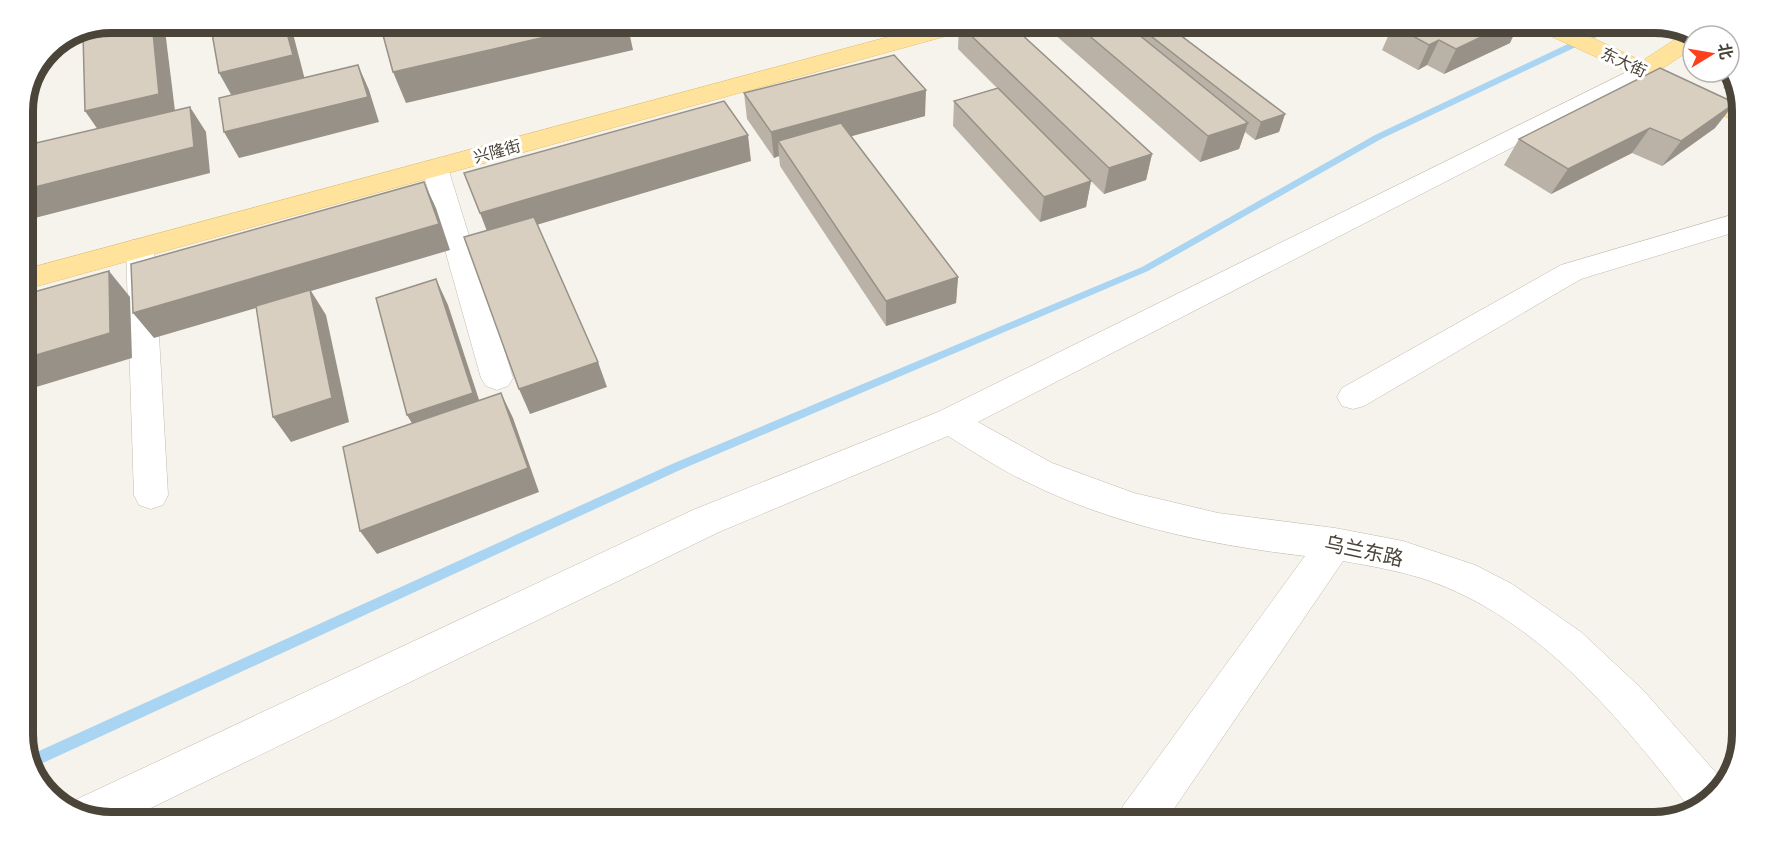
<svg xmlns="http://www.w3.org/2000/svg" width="1765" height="845" font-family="Overpass,'Noto Sans SC',sans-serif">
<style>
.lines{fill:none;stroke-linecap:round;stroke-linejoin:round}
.stream{fill:#a9d4f2;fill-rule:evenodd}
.minor-casing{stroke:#c2bbae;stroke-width:1}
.major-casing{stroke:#e6c16a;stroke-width:1}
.minor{fill:#fff;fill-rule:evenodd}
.major{fill:#ffe39c;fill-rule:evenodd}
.wall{fill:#bab2a6}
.shaded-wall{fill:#979187}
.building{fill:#d8cfc1;stroke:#979187;stroke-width:1.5}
.labels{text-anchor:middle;stroke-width:6;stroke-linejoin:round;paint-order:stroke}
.far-street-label{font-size:16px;fill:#4b4439;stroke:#fff}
.street-label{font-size:20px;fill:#4b4439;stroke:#fff}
.rim{fill:none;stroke:#4b4439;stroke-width:8}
</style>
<rect width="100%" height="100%" fill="#f6f3ec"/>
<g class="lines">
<path class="stream" d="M 1608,22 L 1617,22 L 1595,38 L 1381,139 L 1148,271 L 680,470 L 32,768 L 28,756 L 672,464 L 1142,267 L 1375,135 L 1589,34 Z"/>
<defs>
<g id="minor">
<path d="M 1643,64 L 1651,66 L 1655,71 L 1651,76 L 978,422 L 1052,463 L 1134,493 L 1218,513 L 1335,528 L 1403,541 L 1475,565 L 1512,584 L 1581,632 L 1643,690 L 1725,783 L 1703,808 L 1692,811 C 1622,721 1539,618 1427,580 C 1400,571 1371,566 1343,561 L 1165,822 L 1117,822 L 1123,806 L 1305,556 C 1210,545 1113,525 1027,482 C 999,469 974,452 948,436 L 719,532 L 122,822 L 72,814 L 67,809 L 71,802 L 693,510 L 938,412 Z"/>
<path d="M 435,160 L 444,162 L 448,168 L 513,378 L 508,386 L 497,390 L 486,386 L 481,378 L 422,168 L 426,162 Z"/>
<path d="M 1742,212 L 1742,230 L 1581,279 L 1364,406 L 1353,409 L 1342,406 L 1337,397 L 1342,388 L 1561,265 Z"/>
<path d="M 140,239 L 150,241 L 154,248 L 168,495 L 163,505 L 151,509 L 139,505 L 134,495 L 126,248 L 130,241 Z"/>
</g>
<g id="major">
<path d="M 944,22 L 982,22 L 979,27 L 23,290 L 23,270 Z"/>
<path d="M 1528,22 L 1558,22 L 1642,61 L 1685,33 L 1693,31 L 1698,36 L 1693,36 L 1693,48 L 1660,70 L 1742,108 L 1742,124 L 1531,27 Z"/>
</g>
</defs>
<use href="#minor" class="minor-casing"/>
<use href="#major" class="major-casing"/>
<use href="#minor" class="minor"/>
<use href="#major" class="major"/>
</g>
<g class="wall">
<path d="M 1044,22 L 1218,22 L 1180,34 L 1285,114 L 1279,132 L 1255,140 L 1245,132 L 1239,149 L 1200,162 L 1044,25 Z"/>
<path d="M 959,24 L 1152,154 L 1146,180 L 1104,194 L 1091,181 L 1086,207 L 1040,222 L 953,126 L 954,101 L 997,88 L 958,49 Z"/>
<path d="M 1393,25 L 1510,43 L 1444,74 L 1427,65 L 1418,70 L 1382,50 Z"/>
<path d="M 1660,68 L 1715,128 L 1662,166 L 1632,153 L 1551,194 L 1504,165 L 1519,139 Z"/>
<path d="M 1732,76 L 1739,96 L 1723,88 Z"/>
<path d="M 744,93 L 925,116 L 851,136 L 958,277 L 956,303 L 886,326 L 780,166 L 779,156 L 774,158 L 747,119 Z"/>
</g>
<g class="shaded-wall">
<path d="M 152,22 L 164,22 L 176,119 L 103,137 L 85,111 Z"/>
<path d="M 284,22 L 290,22 L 305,80 L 233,98 L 219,73 Z"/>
<path d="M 611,22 L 627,22 L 633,50 L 406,103 L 393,72 Z"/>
<path d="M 1143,22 L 1218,22 L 1157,41 L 1142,29 Z"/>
<path d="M 1513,22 L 1520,22 L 1510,43 L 1444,74 L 1456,49 Z"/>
<path d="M 1439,40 L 1427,65 L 1418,70 L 1429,45 Z"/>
<path d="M 358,65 L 369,90 L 379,122 L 239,158 L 224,132 Z"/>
<path d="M 926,90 L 925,116 L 787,154 L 778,141 L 779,156 L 774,158 L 771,132 Z"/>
<path d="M 1735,103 L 1715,128 L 1662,166 L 1681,141 Z"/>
<path d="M 190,107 L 206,132 L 210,173 L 23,221 L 23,190 Z"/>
<path d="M 1285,114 L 1279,132 L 1255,140 L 1261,122 Z"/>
<path d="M 1248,123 L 1239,149 L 1200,162 L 1208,136 Z"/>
<path d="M 1650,128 L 1632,153 L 1551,194 L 1568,169 Z"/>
<path d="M 748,135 L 751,161 L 490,239 L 480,213 Z"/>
<path d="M 1152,154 L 1146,180 L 1104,194 L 1109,168 Z"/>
<path d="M 1091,181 L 1086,207 L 1040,222 L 1044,197 Z"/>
<path d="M 424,182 L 436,208 L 450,250 L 311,291 L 326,315 L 349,422 L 291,442 L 273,417 L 310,292 L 154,338 L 133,313 Z"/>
<path d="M 109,271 L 130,297 L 132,358 L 23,391 L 23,359 Z"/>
<path d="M 958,277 L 956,303 L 886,326 L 886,301 Z"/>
<path d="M 436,279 L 448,305 L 485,418 L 422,440 L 407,415 Z"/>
<path d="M 598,362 L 607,387 L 530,414 L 519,389 Z"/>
<path d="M 501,393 L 513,418 L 539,492 L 377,554 L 360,531 Z"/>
</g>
<g class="building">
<path d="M 111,22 L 152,22 L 159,94 L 85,111 L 83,34 Z"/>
<path d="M 210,22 L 284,22 L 293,55 L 219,73 Z"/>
<path d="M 386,22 L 611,22 L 393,72 L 380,24 Z"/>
<path d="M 964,22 L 1008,22 L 1152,154 L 1109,168 L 959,24 Z"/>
<path d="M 1073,22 L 1123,22 L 1248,123 L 1208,136 Z"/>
<path d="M 1399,22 L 1513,22 L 1456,49 L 1439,40 L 1429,45 L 1393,25 Z"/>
<path d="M 1164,23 L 1285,114 L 1261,122 L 1142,29 Z"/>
<path d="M 894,55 L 926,90 L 771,132 L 744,93 Z"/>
<path d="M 358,65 L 368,97 L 224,132 L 219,98 Z"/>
<path d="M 1660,68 L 1735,103 L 1681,141 L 1650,128 L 1568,169 L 1519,139 Z"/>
<path d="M 998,88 L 1091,181 L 1044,197 L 954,101 Z"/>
<path d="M 724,101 L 748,135 L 480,213 L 464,173 Z"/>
<path d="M 190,107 L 194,147 L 23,190 L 23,146 Z"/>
<path d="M 841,123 L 958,277 L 886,301 L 778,141 Z"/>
<path d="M 424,182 L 439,224 L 133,313 L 131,264 Z"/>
<path d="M 534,217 L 598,362 L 519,389 L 464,237 Z"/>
<path d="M 109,271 L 110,333 L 23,359 L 23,295 Z"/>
<path d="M 436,279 L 473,393 L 407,415 L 376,298 Z"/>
<path d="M 310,290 L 332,398 L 273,417 L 256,306 Z"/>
<path d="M 501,393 L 528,468 L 360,531 L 343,447 Z"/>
</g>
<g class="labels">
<g class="far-street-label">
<text transform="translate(1624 62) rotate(25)" y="6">东大街</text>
<text transform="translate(497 151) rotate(-15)" y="6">兴隆街</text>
</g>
<g class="street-label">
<text transform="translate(1364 551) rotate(12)" y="7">乌兰东路</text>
</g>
</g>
<path d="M0 0H1765V845H0ZM111 33H1654A78 78 0 0 1 1732 111V734A78 78 0 0 1 1654 812H111A78 78 0 0 1 33 734V111A78 78 0 0 1 111 33Z" fill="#fff" fill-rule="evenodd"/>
<path class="rim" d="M111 33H1654A78 78 0 0 1 1732 111V734A78 78 0 0 1 1654 812H111A78 78 0 0 1 33 734V111A78 78 0 0 1 111 33Z"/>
<g transform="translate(1711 54) rotate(79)"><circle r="28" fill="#ffffff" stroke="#b7b4b0" stroke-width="1.5"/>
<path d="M0-4.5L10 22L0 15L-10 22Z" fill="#fc3f1d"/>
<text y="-9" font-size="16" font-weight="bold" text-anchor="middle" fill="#4b4439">北</text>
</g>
</svg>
